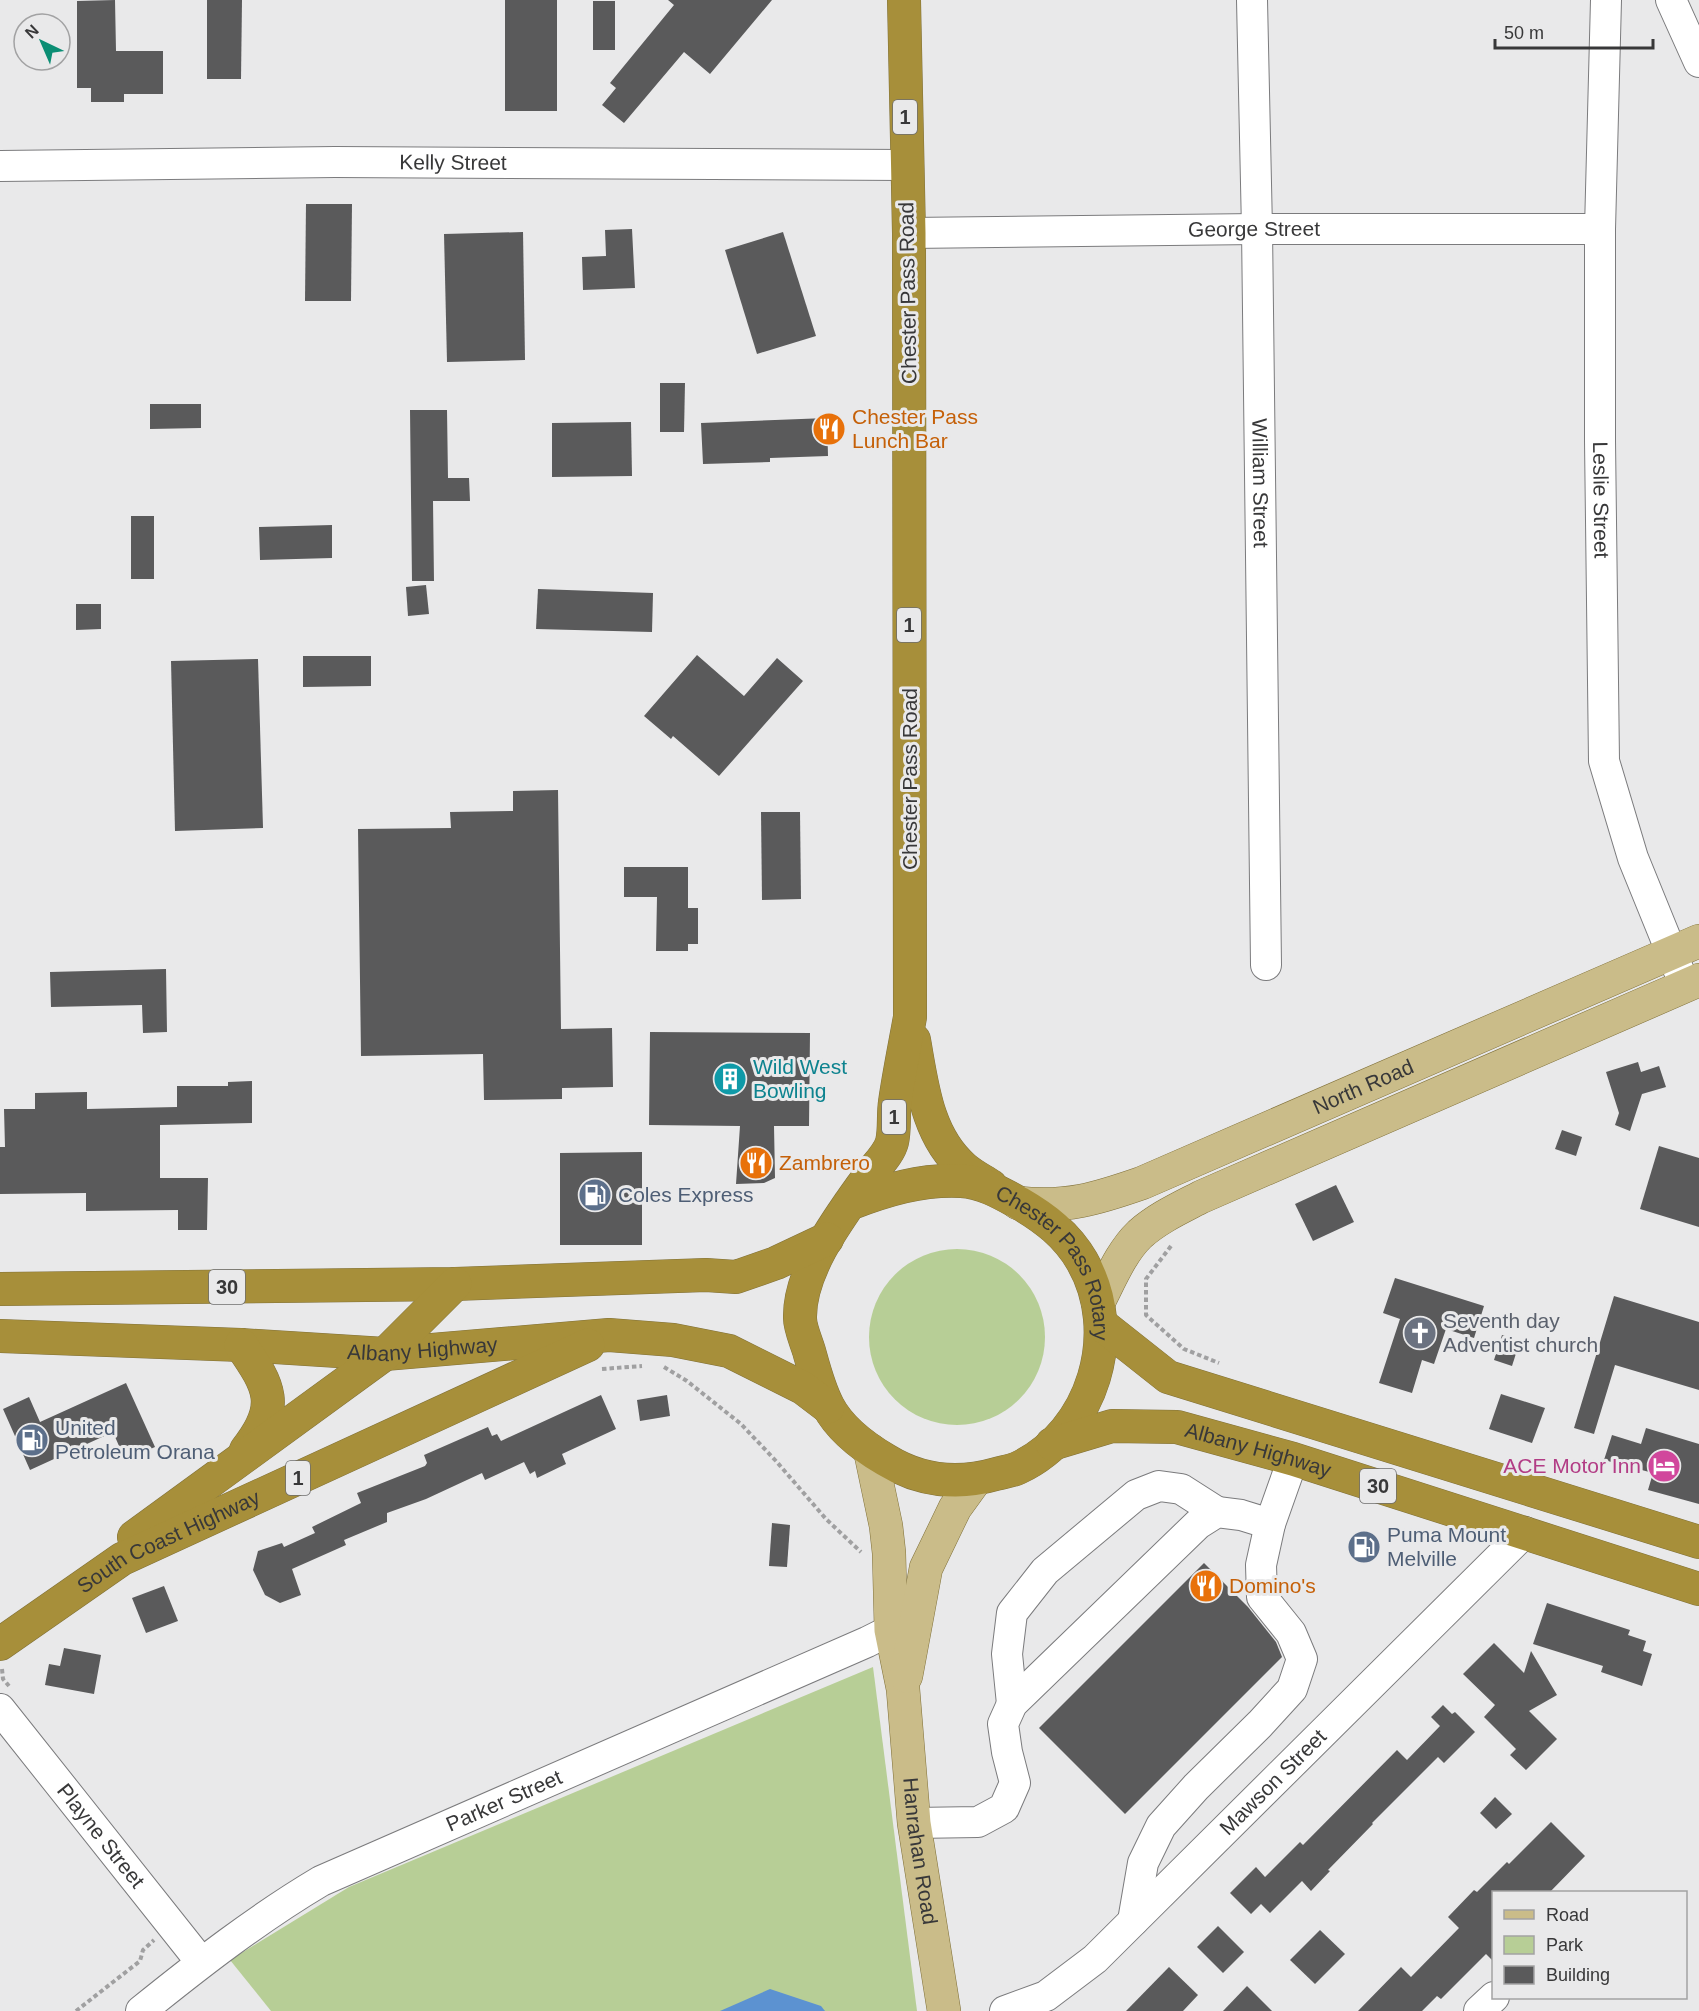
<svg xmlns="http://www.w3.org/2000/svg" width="1699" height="2011" font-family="Arial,sans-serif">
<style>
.green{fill:#b7ce96}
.water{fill:#5c92d1}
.building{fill:#5a5a5b}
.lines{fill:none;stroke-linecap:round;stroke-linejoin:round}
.minor-casing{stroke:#7b7b7d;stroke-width:32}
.major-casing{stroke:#80713a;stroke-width:34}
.highway-casing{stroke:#80713a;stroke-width:34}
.path{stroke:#a0a0a1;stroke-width:4;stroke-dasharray:4.5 3;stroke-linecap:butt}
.minor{stroke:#fff;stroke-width:30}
.major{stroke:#cabc89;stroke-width:33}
.highway{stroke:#a78f3a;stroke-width:33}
.labels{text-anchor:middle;stroke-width:6;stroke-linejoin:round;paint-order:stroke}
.shield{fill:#e9e9ea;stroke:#6d6d6e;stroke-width:1.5}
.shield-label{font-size:20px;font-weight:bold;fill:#383839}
.street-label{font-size:21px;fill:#383839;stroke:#e9e9ea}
.food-label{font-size:21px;fill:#c56008;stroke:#e9e9ea;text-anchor:start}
.culture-label{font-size:21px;fill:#0d838f;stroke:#e9e9ea;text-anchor:start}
.service-label{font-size:21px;fill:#4e5e75;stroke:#e9e9ea;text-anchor:start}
.worship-label{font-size:21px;fill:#5b616d;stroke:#e9e9ea;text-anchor:start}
.hotel-label{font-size:21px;fill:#b23c85;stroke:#e9e9ea;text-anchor:end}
</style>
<rect width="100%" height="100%" fill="#e9e9ea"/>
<g class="green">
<circle cx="957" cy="1337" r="88"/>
<path d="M 873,1667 L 917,2011 L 271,2011 L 230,1960 L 349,1887 Z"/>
</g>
<path class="water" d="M 770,1989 L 821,2006 L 825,2011 L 720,2011 Z"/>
<g class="building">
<path d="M 115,0 L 116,51 L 163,51 L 163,94 L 124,94 L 124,102 L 91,102 L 91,88 L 77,88 L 77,1 Z"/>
<path d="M 207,0 L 242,0 L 241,79 L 207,79 Z"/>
<rect x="505" y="0" width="52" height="111"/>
<path d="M 668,0 L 772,0 L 710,74 L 684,52 L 624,123 L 602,105 L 616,88 L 610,83 L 674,5 Z"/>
<rect x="593" y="1" width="22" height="49"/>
<path d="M 306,204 L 352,204 L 351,301 L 305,301 Z"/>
<path d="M 632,229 L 635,288 L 583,290 L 582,257 L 606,256 L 605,230 Z"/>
<path d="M 523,232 L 525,360 L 447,362 L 444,234 Z"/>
<path d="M 783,232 L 816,336 L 757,354 L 725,250 Z"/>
<path d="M 660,383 L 685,383 L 684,432 L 660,432 Z"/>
<path d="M 150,404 L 201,404 L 201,428 L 150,429 Z"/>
<path d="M 410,410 L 447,410 L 448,478 L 469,478 L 470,501 L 433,501 L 434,581 L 412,581 Z"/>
<path d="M 827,418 L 828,456 L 770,458 L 770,462 L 703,464 L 701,423 Z"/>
<path d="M 631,422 L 632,476 L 552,477 L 552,423 Z"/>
<rect x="131" y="516" width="23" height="63"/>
<path d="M 332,525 L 332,558 L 260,560 L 259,527 Z"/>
<path d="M 426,585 L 429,614 L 408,616 L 406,587 Z"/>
<path d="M 538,589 L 653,593 L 652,632 L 536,629 Z"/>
<path d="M 76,604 L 101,604 L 101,629 L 76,630 Z"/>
<path d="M 697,655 L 744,696 L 777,658 L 803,681 L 719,776 L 673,736 L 671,739 L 644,716 Z"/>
<path d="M 303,656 L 371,656 L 371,686 L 303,687 Z"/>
<path d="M 258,659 L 263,828 L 175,831 L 171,661 Z"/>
<path d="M 558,790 L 561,1029 L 612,1028 L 613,1087 L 562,1088 L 562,1099 L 484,1100 L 483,1054 L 361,1056 L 358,829 L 451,828 L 450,812 L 513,811 L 513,791 Z"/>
<path d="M 761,812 L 800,812 L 801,899 L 762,900 Z"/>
<path d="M 624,867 L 688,867 L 688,908 L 698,908 L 698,944 L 688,944 L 688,951 L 656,951 L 657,897 L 624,897 Z"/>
<path d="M 166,969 L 167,1032 L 143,1033 L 142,1005 L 51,1007 L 50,972 Z"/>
<path d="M 650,1032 L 810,1033 L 809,1126 L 774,1126 L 775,1178 L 764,1183 L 736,1184 L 740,1126 L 649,1125 Z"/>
<path d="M 1638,1062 L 1641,1072 L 1659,1066 L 1666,1087 L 1642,1094 L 1630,1131 L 1615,1125 L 1619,1113 L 1606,1072 Z"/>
<path d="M 252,1081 L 252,1123 L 160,1125 L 160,1178 L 208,1178 L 207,1230 L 178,1230 L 178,1210 L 86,1211 L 86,1193 L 0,1194 L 0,1147 L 5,1147 L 4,1109 L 35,1109 L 35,1093 L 87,1092 L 87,1109 L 177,1107 L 177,1086 L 228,1086 L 228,1082 Z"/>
<path d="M 1562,1130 L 1582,1137 L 1576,1156 L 1555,1149 Z"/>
<path d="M 1659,1146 L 1699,1158 L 1699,1227 L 1640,1209 Z"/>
<path d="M 642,1152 L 642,1245 L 560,1245 L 560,1153 Z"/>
<path d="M 1336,1185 L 1354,1222 L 1313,1241 L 1295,1204 Z"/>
<path d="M 1395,1278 L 1484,1306 L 1474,1338 L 1446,1329 L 1434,1364 L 1422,1360 L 1412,1393 L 1379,1383 L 1400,1319 L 1383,1313 Z"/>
<path d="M 1614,1296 L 1699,1322 L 1699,1390 L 1615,1365 L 1594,1434 L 1574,1428 Z"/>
<path d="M 1502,1335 L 1520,1341 L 1512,1366 L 1494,1360 Z"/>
<path d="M 126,1383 L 155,1447 L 125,1460 L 113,1432 L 30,1470 L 3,1409 L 29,1397 L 40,1422 Z"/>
<path d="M 1501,1394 L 1545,1408 L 1532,1443 L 1489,1429 Z"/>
<path d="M 601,1395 L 616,1429 L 562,1454 L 566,1464 L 537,1478 L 535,1471 L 530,1474 L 524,1462 L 485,1480 L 482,1473 L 426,1499 L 387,1513 L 387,1522 L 344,1540 L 346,1545 L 292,1569 L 301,1595 L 280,1603 L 265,1595 L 253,1570 L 258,1551 L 282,1543 L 284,1547 L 315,1533 L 312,1527 L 361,1503 L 357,1493 L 425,1466 L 427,1463 L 424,1455 L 488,1427 L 492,1436 L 497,1434 L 501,1441 Z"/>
<path d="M 667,1395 L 670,1416 L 640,1421 L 637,1400 Z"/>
<path d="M 1646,1428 L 1699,1444 L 1699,1504 L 1648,1490 L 1653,1473 L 1604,1460 L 1612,1435 L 1641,1444 Z"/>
<path d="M 772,1523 L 790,1525 L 787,1567 L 769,1566 Z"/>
<path d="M 1204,1563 L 1248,1607 L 1276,1642 L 1282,1657 L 1125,1814 L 1039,1728 Z"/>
<path d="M 164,1586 L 178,1621 L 146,1633 L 132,1598 Z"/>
<path d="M 1547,1603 L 1630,1630 L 1628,1635 L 1646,1641 L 1643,1651 L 1652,1654 L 1642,1686 L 1601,1672 L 1603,1666 L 1533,1644 Z"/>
<path d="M 1494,1643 L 1524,1673 L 1531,1651 L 1557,1695 L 1529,1711 L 1557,1739 L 1526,1770 L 1510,1755 L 1516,1749 L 1484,1717 L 1495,1705 L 1463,1674 Z"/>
<path d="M 64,1648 L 101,1655 L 94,1694 L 45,1685 L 49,1664 L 60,1666 Z"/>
<path d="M 1443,1705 L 1452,1714 L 1455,1712 L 1475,1732 L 1444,1763 L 1438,1757 L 1372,1823 L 1373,1824 L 1328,1870 L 1330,1871 L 1311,1891 L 1302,1881 L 1270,1913 L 1261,1904 L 1251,1914 L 1230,1893 L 1256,1867 L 1265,1877 L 1300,1842 L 1303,1845 L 1397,1750 L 1407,1760 L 1440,1726 L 1431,1717 Z"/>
<path d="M 1495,1797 L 1512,1814 L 1496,1829 L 1480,1813 Z"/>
<path d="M 1551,1822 L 1585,1856 L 1549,1893 L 1494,1893 L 1494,1962 L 1486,1954 L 1441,1999 L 1437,1996 L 1422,2011 L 1358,2011 L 1401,1967 L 1411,1977 L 1459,1928 L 1448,1917 L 1474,1890 L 1477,1892 L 1507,1862 L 1509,1864 Z"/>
<path d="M 1218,1926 L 1244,1952 L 1223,1973 L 1197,1947 Z"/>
<path d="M 1320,1930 L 1345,1954 L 1315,1984 L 1290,1960 Z"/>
<path d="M 1169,1967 L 1198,1995 L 1183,2011 L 1126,2011 Z"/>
<path d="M 1247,1986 L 1272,2011 L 1223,2011 Z"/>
</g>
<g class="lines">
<defs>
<g id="minor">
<path id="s1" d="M 1252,0 L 1257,229 L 1266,965"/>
<path id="s2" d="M 1606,0 L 1600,229 L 1600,441 L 1604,761 L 1633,858 L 1681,976"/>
<path d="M 1671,0 L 1699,62"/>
<path id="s3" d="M 0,166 L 335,162 L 906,165"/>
<path id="s4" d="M 909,233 L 1257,229 L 1600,229"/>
<path d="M 1012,1704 L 1007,1654 L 1012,1613 L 1045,1571 L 1136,1495 L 1159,1486 L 1181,1489 L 1217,1512"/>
<path id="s5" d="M 0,1709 L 201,1962"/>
<path d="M 914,1823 L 978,1822 L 1004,1808 L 1015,1783 L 1007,1752 L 1003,1724 L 1012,1704 L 1198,1524 L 1217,1512 L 1241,1515 L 1270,1524"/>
<path d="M 1133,1921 L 1143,1863 L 1161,1826 L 1196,1787 L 1260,1724 L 1292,1689 L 1302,1659 L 1291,1633 L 1262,1597 L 1261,1565 L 1270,1524 L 1293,1459"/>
<path id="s6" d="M 141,2011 C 198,1965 257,1919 321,1881 L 867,1642 L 891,1630"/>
<path id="s7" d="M 1005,2011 L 1046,1996 L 1095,1959 L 1525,1532"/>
<path d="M 1479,2011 L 1494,1997"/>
</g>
<g id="major">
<path id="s8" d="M 1018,1203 C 1067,1208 1096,1199 1142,1183 L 1699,941"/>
<path d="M 1098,1303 C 1110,1280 1121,1252 1140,1234 C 1158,1218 1180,1208 1201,1197 L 1699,980"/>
<path id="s9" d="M 870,1450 L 886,1526 L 889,1553 L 891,1630 L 903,1689 L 914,1823 L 944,2011"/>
<path d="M 906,1676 L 926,1568 L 955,1508 L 976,1479"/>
</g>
<g id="highway">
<path d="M 914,1040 C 922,1085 927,1136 964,1168 C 972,1175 982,1180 991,1186"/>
<path id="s10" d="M 849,1204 C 886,1190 921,1179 961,1181 C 982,1182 1001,1193 1019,1203 C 1045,1218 1067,1235 1082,1261 C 1123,1332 1094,1432 1018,1468 C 1012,1471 1003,1472 996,1474 C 958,1485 920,1481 886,1460 C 864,1447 840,1429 828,1406 C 819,1389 814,1369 809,1351 C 806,1341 800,1328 800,1318 C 799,1269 842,1214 869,1176 C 876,1166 889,1154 892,1142 C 895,1130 893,1115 895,1102 C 899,1074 905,1045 910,1017 L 909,233 L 904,0"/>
<path d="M 0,1289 L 455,1284 L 706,1275 L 736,1277 L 776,1263 L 827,1239"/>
<path d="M 1101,1324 L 1168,1377 L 1699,1542"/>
<path id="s11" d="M 0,1336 L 241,1345 L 385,1354 L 609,1335 L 673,1340 L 729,1351 L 803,1388 L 828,1407"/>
<path d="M 241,1345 C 270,1387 281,1406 246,1450"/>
<path id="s12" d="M 1052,1444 L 1112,1426 L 1177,1427 L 1293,1459 L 1699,1589"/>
<path d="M 134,1537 L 385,1354 L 455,1284"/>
<path id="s13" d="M 0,1644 L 122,1559 L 588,1345"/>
</g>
</defs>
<use href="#minor" class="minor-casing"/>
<use href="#major" class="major-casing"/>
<use href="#highway" class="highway-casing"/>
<g class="path">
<path d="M 1171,1246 L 1146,1279 L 1146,1315 L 1184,1349 L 1219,1363"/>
<path d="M 664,1367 L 687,1381 L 741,1424 L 776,1461 L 826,1519 L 861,1552"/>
<path d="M 602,1369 L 642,1366"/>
<path d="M 2,1669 L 3,1679 L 9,1686"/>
<path d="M 76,2011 L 140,1961 L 143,1950 L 154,1940"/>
</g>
<use href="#minor" class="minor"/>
<use href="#major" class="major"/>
<use href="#highway" class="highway"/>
</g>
<defs>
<symbol id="restaurant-disc" viewBox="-11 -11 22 22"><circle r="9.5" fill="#e8710a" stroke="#e9e9ea"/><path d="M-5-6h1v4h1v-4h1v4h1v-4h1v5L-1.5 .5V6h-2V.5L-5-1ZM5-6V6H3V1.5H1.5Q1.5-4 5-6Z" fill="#fff"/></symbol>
<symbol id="building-disc" viewBox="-11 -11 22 22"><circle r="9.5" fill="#0f9aa8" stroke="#e9e9ea"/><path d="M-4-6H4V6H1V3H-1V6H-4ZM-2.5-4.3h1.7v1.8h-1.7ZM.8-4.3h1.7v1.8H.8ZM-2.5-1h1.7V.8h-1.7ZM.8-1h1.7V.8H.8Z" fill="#fff"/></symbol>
<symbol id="fuel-disc" viewBox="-11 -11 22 22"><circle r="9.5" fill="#5c6f8a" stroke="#e9e9ea"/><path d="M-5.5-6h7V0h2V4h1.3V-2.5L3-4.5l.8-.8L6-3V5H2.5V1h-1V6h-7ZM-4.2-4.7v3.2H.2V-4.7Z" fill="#fff"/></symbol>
<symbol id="church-disc" viewBox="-11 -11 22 22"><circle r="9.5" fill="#6b7280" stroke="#e9e9ea"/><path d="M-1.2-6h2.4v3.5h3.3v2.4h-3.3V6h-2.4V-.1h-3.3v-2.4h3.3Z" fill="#fff"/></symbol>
<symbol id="hotel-disc" viewBox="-11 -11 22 22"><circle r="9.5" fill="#d1479c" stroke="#e9e9ea"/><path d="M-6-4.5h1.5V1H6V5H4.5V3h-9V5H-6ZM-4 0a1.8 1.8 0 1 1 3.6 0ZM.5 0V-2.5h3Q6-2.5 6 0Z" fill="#fff"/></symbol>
</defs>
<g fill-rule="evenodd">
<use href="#restaurant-disc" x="810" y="410" width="38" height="38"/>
<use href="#building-disc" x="711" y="1060" width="38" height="38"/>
<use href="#restaurant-disc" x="737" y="1144" width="38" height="38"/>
<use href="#fuel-disc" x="576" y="1176" width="38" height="38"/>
<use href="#church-disc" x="1401" y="1314" width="38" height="38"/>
<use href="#fuel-disc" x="13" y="1421" width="38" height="38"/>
<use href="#hotel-disc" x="1645" y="1447" width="38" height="38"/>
<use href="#fuel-disc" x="1345" y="1528" width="38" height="38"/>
<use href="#restaurant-disc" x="1187" y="1567" width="38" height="38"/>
</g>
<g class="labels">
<g class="shield">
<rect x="893" y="100" width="24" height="34" rx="4.5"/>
<rect x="897" y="608" width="24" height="34" rx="4.5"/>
<rect x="882" y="1100" width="24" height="34" rx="4.5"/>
<rect x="209" y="1270" width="36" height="34" rx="4.5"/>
<rect x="286" y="1461" width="24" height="34" rx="4.5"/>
<rect x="1360" y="1469" width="36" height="34" rx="4.5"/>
</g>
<g class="shield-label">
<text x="905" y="124">1</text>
<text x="909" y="632">1</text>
<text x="894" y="1124">1</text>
<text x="227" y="1294">30</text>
<text x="298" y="1485">1</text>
<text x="1378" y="1493">30</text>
</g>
<g class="street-label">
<text dy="7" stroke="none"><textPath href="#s3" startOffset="453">Kelly Street</textPath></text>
<text dy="7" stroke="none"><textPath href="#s4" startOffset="345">George Street</textPath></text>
<text transform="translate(908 293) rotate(-91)" y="7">Chester Pass Road</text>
<text dy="7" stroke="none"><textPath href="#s1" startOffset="483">William Street</textPath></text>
<text dy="7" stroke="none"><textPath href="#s2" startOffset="500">Leslie Street</textPath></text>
<text transform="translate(910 779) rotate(-90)" y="7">Chester Pass Road</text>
<text dy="7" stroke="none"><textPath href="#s8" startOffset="368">North Road</textPath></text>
<text dy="7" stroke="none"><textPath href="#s10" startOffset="250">Chester Pass Rotary</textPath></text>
<text dy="7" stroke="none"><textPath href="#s11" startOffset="423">Albany Highway</textPath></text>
<text dy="7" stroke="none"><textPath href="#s12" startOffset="212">Albany Highway</textPath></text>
<text dy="7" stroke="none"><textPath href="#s13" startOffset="198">South Coast Highway</textPath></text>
<text dy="7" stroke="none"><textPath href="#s7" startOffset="356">Mawson Street</textPath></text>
<text dy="7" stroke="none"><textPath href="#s6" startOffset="422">Parker Street</textPath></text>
<text dy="7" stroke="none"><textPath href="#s5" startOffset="162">Playne Street</textPath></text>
<text dy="7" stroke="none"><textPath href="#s9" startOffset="405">Hanrahan Road</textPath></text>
</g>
<g class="food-label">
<text x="852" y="424">Chester Pass<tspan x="852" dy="24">Lunch Bar</tspan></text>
<text x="779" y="1170">Zambrero</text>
<text x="1229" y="1593">Domino's</text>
</g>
<g class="culture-label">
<text x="753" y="1074">Wild West<tspan x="753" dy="24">Bowling</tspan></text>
</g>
<g class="service-label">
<text x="618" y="1202">Coles Express</text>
<text x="55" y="1435">United<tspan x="55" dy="24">Petroleum Orana</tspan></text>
<text x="1387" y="1542">Puma Mount<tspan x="1387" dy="24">Melville</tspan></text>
</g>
<g class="worship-label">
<text x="1443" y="1328">Seventh day<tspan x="1443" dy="24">Adventist church</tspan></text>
</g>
<g class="hotel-label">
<text x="1641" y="1473">ACE Motor Inn</text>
</g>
</g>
<rect x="1492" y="1891" width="195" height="108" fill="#e9e9ea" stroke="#a2a2a3" stroke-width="1.5"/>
<rect x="1504" y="1910" width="30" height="9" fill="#cabc89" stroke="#a2a2a3" stroke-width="1.5"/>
<text x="1546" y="1921" font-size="18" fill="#383839">Road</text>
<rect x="1504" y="1936" width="30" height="18" fill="#b7ce96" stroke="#a2a2a3" stroke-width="1.5"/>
<text x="1546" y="1951" font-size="18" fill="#383839">Park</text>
<rect x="1504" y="1966" width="30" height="18" fill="#5a5a5b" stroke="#a2a2a3" stroke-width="1.5"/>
<text x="1546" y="1981" font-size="18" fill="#383839">Building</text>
<g transform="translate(42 42) rotate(316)"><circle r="28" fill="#e9e9ea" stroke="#a2a2a3" stroke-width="1.5"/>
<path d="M0-4.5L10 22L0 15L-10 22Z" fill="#0b8e74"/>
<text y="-9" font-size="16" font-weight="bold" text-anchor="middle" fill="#383839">N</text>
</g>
<path d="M1495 39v9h158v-9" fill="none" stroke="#383839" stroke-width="3"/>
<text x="1504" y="39" font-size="18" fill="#383839" stroke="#e9e9ea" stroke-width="4.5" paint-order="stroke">50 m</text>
</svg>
